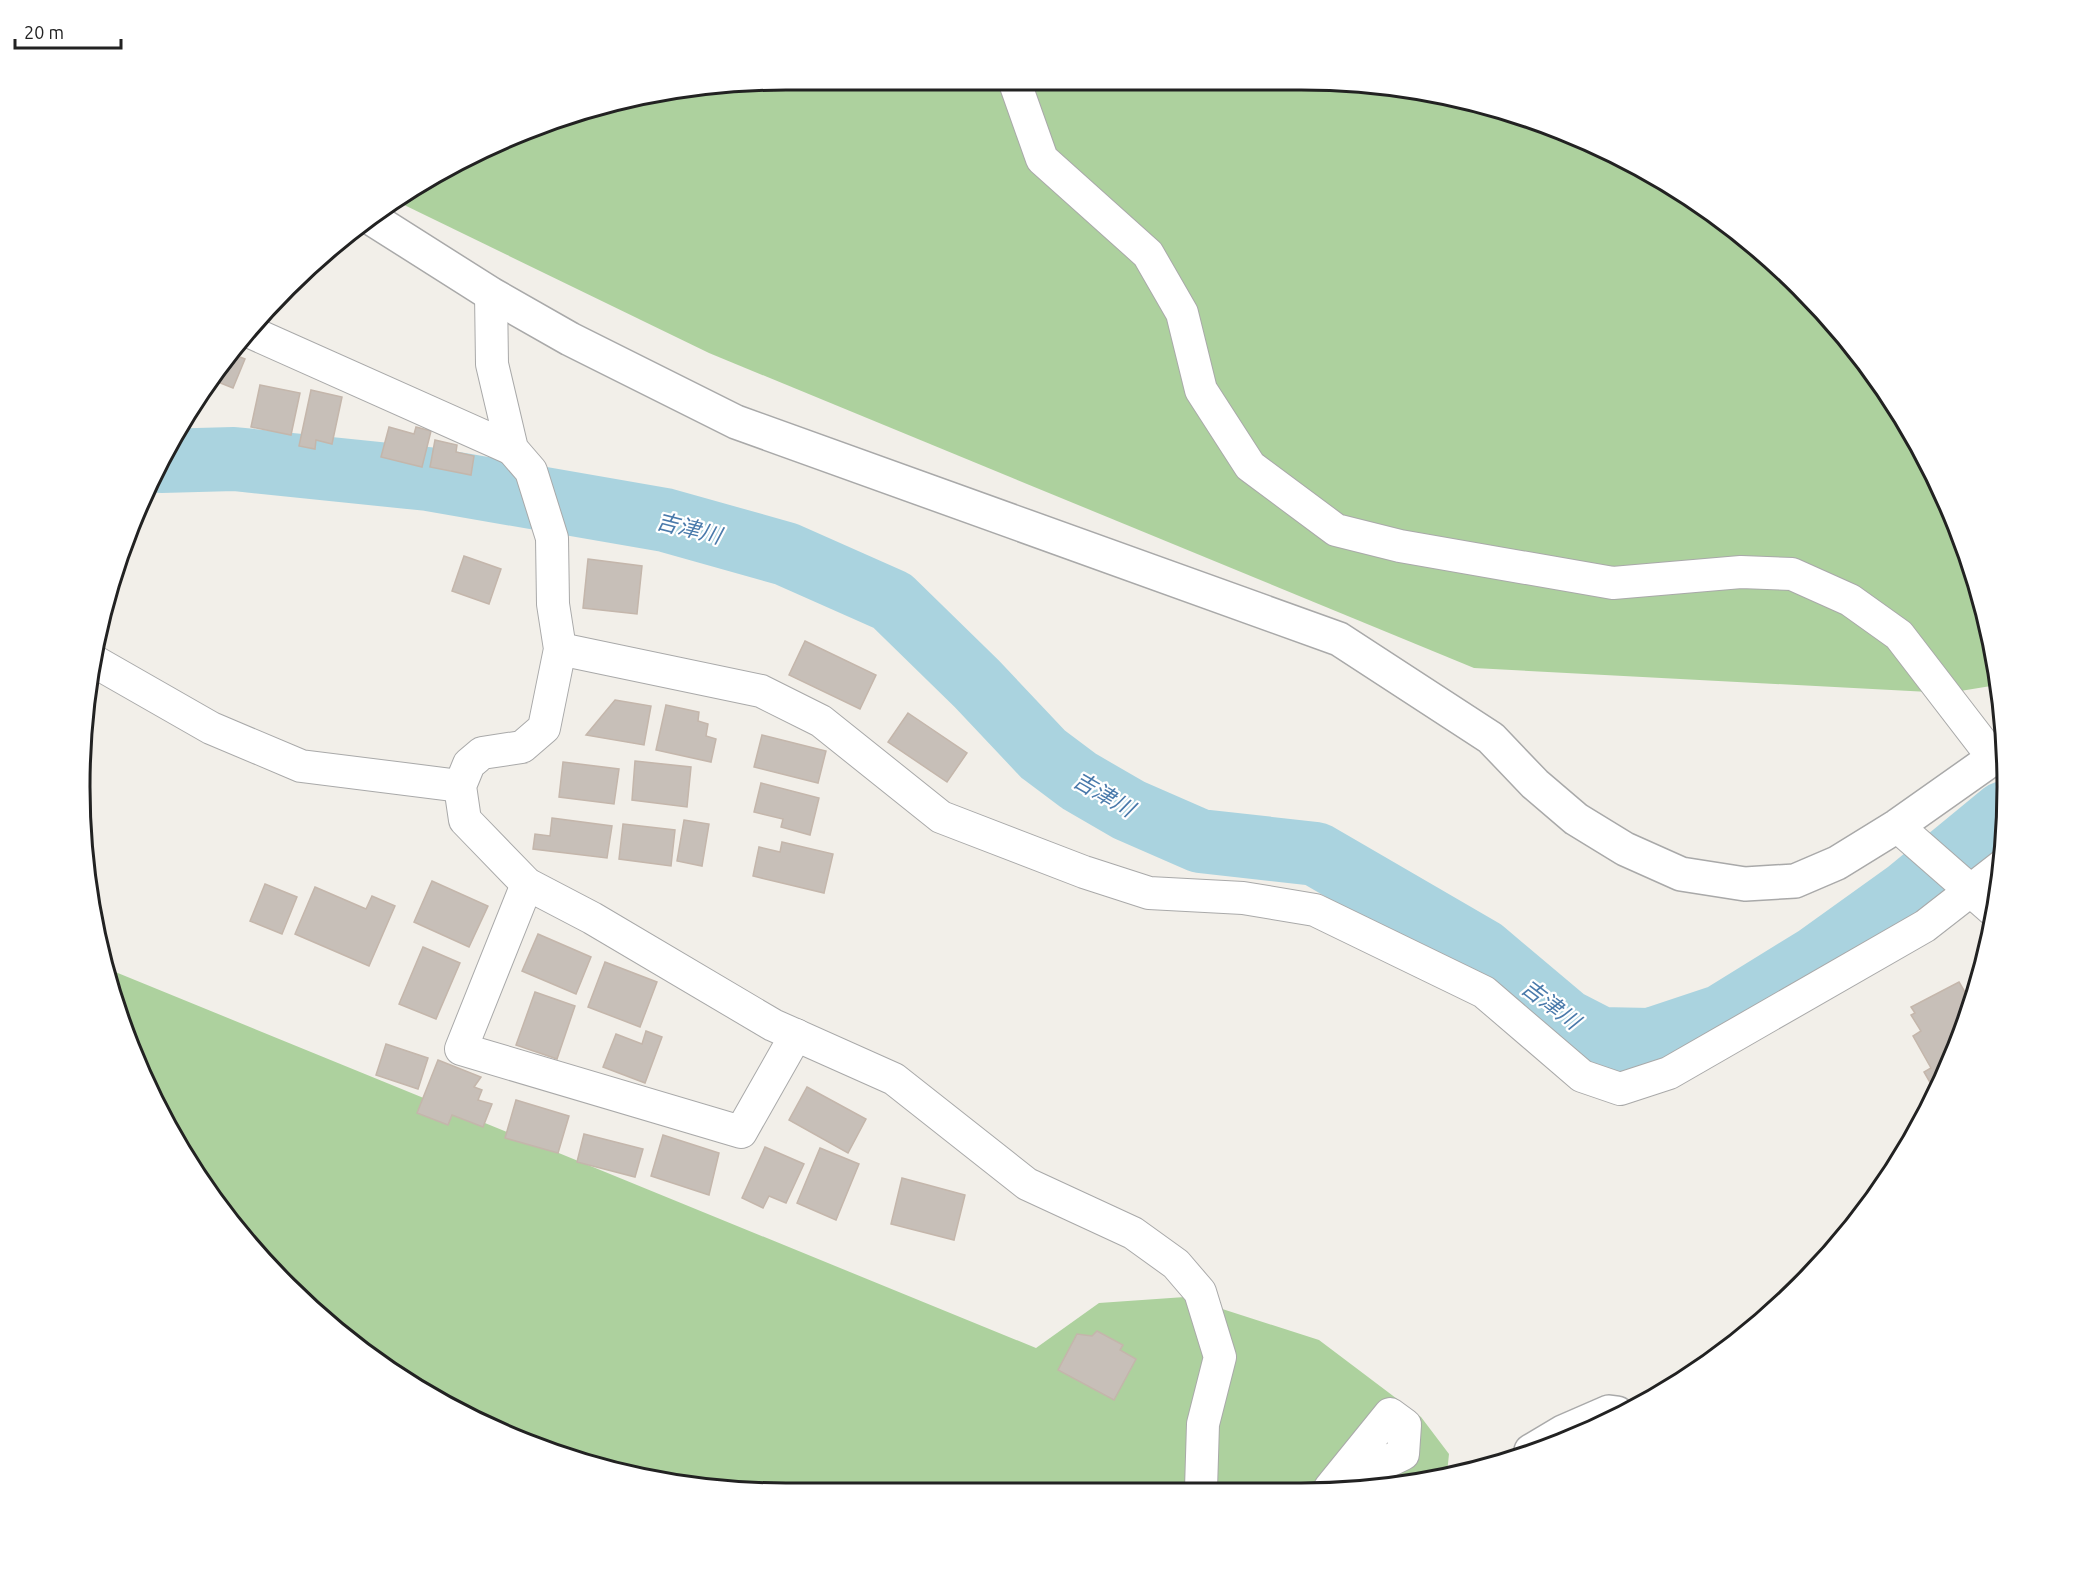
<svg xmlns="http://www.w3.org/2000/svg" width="2087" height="1573" font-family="Ubuntu,'Noto Sans JP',sans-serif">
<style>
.forest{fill:#add19e}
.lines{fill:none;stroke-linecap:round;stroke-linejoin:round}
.river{stroke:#aad3df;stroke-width:64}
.building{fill:#c7bfb8;stroke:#c4b6ab;stroke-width:1.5}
.minor-casing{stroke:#a9a9a9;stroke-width:34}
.tertiary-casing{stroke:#a9a9a9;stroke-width:36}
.minor{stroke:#fff;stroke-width:32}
.tertiary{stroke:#fff;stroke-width:33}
.labels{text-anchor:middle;stroke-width:4.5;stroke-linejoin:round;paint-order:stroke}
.water-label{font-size:22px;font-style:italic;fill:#4a7aab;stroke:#fff}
.rim{fill:none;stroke:#222;stroke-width:3}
</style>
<rect width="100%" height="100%" fill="#f2efe9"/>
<g class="forest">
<path d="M786,80l560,1 137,23 88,29 122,65 107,88 62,70 73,118 48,130 14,81 -49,8 -474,-25 -765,-315 -313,-152 37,-27 170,-70z"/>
<path d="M108,969l928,379 63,-45 86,-6 134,43 102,77 28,37 -2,19 -54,14 -653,5 -137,-23 -170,-70 -112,-81 -96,-101 -72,-117 -36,-86z"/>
</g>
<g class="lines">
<path class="river" d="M161,461l73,-2 194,20 237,41 121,34 106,47 85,83 66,70 36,27 50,29 71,31 116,13 167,97 83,70 35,18 49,1 72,-24 94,-58 92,-66 96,-79"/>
</g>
<g class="building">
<path d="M232,354l13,5 -12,29 -18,-7z"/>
<path d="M260,385l40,8 -9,42 -40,-8z"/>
<path d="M311,390l31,7 -10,47 -16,-4 -1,9 -16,-3z"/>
<path d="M389,427l25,7 2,-7 15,4 -9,36 -41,-10z"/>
<path d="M435,440l22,5 -1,7 18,4 -3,19 -41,-8z"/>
<path d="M464,556l37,13 -12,35 -37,-13z"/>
<path d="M588,559l54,7 -5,48 -54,-6z"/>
<path d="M805,641l71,34 -16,34 -71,-34z"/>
<path d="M615,700l36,6 -7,39 -58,-10z"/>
<path d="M666,705l33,7 -1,9 10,3 -2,12 10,3 -5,23 -55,-12z"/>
<path d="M908,713l59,40 -20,29 -59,-40z"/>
<path d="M762,735l64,16 -8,32 -64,-16z"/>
<path d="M635,761l56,6 -4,40 -55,-7z"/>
<path d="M563,762l56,7 -5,35 -55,-7z"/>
<path d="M761,783l58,15 -9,37 -29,-8 2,-8 -29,-7z"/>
<path d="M552,818l60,8 -5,32 -74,-9 2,-15 15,2z"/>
<path d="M684,820l25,4 -7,42 -25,-5z"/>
<path d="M623,824l52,6 -4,36 -52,-7z"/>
<path d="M782,842l51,12 -9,39 -71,-17 6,-29 21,5z"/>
<path d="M432,881l56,25 -19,41 -55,-25z"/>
<path d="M265,884l32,13 -15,37 -32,-13z"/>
<path d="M315,887l51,22 6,-13 23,10 -26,60 -74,-32z"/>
<path d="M538,934l53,23 -15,37 -54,-23z"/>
<path d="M423,947l37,16 -24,56 -37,-15z"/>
<path d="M605,962l52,20 -17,45 -52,-20z"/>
<path d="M1959,982l13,22 -2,8 -10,6 5,8 -9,7 3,5 -24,53 -11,-19 7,-4 -18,-32 8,-5 -10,-16 4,-2 -4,-6z"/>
<path d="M535,992l40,14 -18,53 -41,-14z"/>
<path d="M646,1031l16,6 -17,46 -42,-16 13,-33 26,10z"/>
<path d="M386,1044l42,14 -10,31 -42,-14z"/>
<path d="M438,1060l43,17 -7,10 8,3 -4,10 14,4 -9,23 -31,-12 -4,10 -31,-12z"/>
<path d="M807,1087l59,32 -18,34 -59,-33z"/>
<path d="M516,1100l53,16 -11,37 -53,-15z"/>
<path d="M584,1134l59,15 -8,28 -58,-15z"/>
<path d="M663,1135l56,18 -10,42 -58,-19z"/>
<path d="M765,1147l39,17 -18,39 -17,-7 -6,12 -21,-10z"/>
<path d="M820,1148l39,16 -23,56 -39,-17z"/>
<path d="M902,1178l63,17 -11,45 -63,-16z"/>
<path d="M1097,1331l26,14 -3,5 16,9 -22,41 -56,-30 19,-36 15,2z"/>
</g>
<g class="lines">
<g class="minor-casing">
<g id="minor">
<path d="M1014,80l28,79 106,95 34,59 19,77 49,76 86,64 64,16 213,37 128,-11 51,2 58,26 49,35 93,121"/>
<path d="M491,294l1,70 20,85 19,22 21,67 1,66 7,45 -16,79 -22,19 -40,6 -13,11 -9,22 5,34 62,64 65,34 181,107 121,54 133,105 106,49 43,31 24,28 20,65 -17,67 -2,65"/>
<path d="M248,331l264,118"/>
<path d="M560,649l201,42 60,30 120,96 143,55 65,21 94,5 72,12 169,82 98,84 38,13 49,-16 256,-147 77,-60"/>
<path d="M92,660l119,68 90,38 159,20"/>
<path d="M1897,826l97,85"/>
<path d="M527,884l-66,165 280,83 55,-97"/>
<path d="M1330,1488l60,-74 15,11 -2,29 -29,14 -9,20"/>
</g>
</g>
<g class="tertiary-casing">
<g id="tertiary">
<path d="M371,218l120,76 79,45 166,83 603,217 152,99 44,46 41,35 49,30 56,25 64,10 50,-3 42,-18 60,-37 109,-77"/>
<path d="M1531,1451l32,-19 46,-20 8,1"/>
</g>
</g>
<use href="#minor" class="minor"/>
<use href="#tertiary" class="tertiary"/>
</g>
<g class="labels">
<g class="water-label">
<text transform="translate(689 528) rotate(14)" y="8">吉津川</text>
<text transform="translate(1104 794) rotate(30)" y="8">吉津川</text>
<text transform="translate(1551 1004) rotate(37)" y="8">吉津川</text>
</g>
</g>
<path d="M0 0H2087V1573H0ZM786 90H1301A696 696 0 0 1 1997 786V787A696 696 0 0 1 1301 1483H786A696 696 0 0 1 90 787V786A696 696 0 0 1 786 90Z" fill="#fff" fill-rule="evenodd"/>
<path class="rim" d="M786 90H1301A696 696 0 0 1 1997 786V787A696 696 0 0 1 1301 1483H786A696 696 0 0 1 90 787V786A696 696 0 0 1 786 90Z"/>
<path d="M15 39v9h106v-9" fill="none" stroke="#222222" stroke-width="3"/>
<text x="24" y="39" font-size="18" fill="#222222" stroke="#ffffff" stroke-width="4.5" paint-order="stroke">20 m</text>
</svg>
